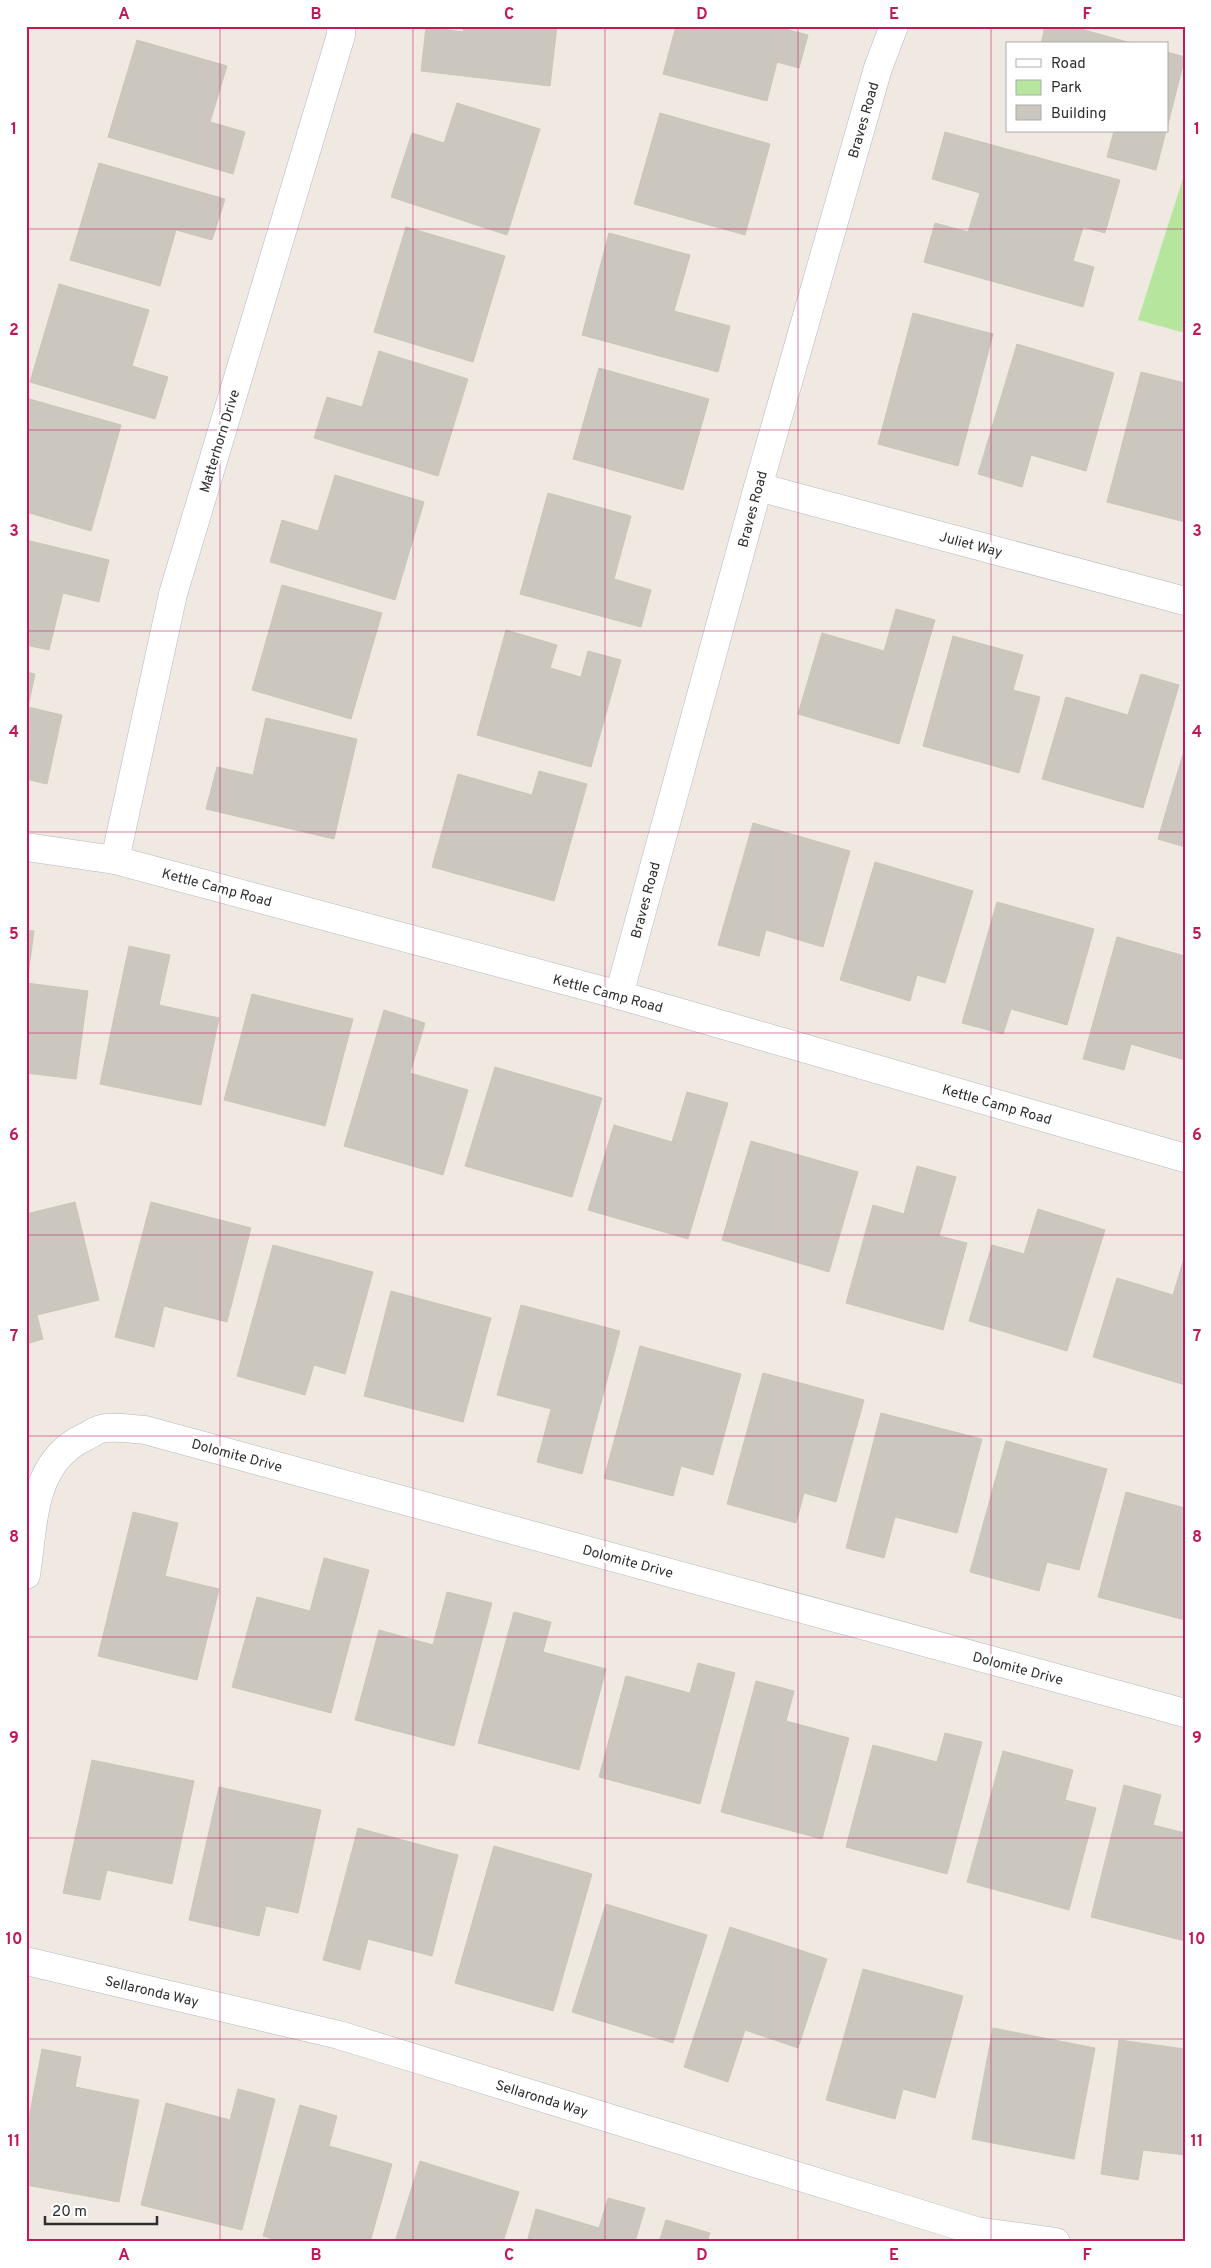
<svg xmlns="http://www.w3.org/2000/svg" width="1211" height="2268" font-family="Overpass,sans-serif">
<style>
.green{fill:#b6e59e}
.building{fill:#cbc7bf;stroke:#cbc5ba}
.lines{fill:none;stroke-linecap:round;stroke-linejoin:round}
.minor-casing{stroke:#b4b7c1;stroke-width:29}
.minor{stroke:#fff;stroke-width:28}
.grid{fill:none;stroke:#c2185b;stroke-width:1;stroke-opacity:0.55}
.labels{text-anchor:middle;stroke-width:5;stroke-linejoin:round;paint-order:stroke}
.street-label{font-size:14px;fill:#2e2e2e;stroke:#fff}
.neatline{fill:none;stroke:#c2185b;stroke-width:2}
.grid-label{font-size:16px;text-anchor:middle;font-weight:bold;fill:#c2185b}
</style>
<rect width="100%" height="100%" fill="#efe9e1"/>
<path class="green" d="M1185,172v161l-47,-13z"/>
<g class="building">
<path d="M464,26h93l-7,60 -129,-15 5,-44 37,5z"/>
<path d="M676,26h98l34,9 -9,33 -22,-6 -10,39 -104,-27z"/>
<path d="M1045,26h25l65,18h-94z"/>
<path d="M137,40l90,26 -17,56 35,10 -12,42 -125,-37z"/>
<path d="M1167,52l18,5 -18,71z"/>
<path d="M457,103l83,26 -33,106 -116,-38 21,-64 32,10z"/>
<path d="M660,113l110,31 -25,91 -111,-31z"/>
<path d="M1114,131h52l-10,39 -49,-13z"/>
<path d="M945,132l175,48 -15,53 -22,-6 -10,34 21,6 -11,40 -159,-45 11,-39 33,9 12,-39 -48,-14z"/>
<path d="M99,163l126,36 -13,41 -36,-10 -16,56 -90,-26z"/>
<path d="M406,227l99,29 -32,106 -99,-30z"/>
<path d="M609,233l81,22 -16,56 56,15 -12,46 -136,-37z"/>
<path d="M59,284l90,26 -17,56 36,11 -13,42 -125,-37z"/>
<path d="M913,313l80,21 -35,132 -80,-22z"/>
<path d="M1017,344l97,29 -28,98 -55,-16 -9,32 -44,-13z"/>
<path d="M379,351l89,28 -30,97 -124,-38 13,-41 35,10z"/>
<path d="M599,368l110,31 -26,91 -110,-31z"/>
<path d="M1141,372l44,11v139l-78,-20z"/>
<path d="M26,398l95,27 -30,106 -65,-19z"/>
<path d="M335,475l89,27 -29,98 -125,-38 12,-42 36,11z"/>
<path d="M548,493l83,23 -17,63 37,11 -10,37 -121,-33z"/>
<path d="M26,540l83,20 -10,42 -36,-9 -14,57 -23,-5z"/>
<path d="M282,585l100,28 -31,106 -99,-29z"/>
<path d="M896,609l39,11 -36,124 -101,-30 24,-81 62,18z"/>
<path d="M506,630l51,15 -7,23 31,9 7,-26 33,9 -30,107 -114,-32z"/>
<path d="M953,636l70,19 -10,35 27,7 -21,76 -96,-27z"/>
<path d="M26,672l9,2 -7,33 34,8 -15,69 -21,-5z"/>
<path d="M1141,674l38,11 -36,123 -101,-29 24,-82 62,18z"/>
<path d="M266,718l91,21 -23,100 -128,-30 11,-42 36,8z"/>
<path d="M1185,747v100l-27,-8z"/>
<path d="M539,771l48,13 -33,117 -122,-34 26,-93 74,21z"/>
<path d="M753,823l97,28 -27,96 -57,-17 -7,26 -41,-11z"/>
<path d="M875,862l98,29 -28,92 -28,-8 -7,26 -70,-21z"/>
<path d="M997,902l97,27 -27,96 -56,-16 -8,25 -41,-11z"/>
<path d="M26,930l8,1 -7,52 61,8 -12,88 -50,-6z"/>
<path d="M1117,937l68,19v104l-54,-16 -7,26 -41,-11z"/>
<path d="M129,946l41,9 -11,50 60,13 -18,87 -101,-21z"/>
<path d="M252,994l101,25 -28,107 -101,-26z"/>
<path d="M384,1010l41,13 -15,50 58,17 -25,85 -99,-29z"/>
<path d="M495,1067l107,31 -30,99 -107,-31z"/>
<path d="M687,1092l41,11 -40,136 -100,-29 26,-85 58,17z"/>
<path d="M751,1141l107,31 -29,100 -107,-32z"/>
<path d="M917,1166l39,11 -17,59 28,7 -24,87 -97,-27 27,-98 31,9z"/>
<path d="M75,1202l24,98 -62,15 6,24 -17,5v-130z"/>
<path d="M151,1202l100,26 -24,94 -63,-16 -10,41 -39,-10z"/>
<path d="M1038,1209l67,21 -38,121 -98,-30 23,-76 32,9z"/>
<path d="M273,1245l100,27 -28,102 -31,-9 -9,30 -68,-19z"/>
<path d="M1185,1255v130l-92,-28 24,-79 56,17z"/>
<path d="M391,1291l100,27 -28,104 -99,-26z"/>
<path d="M521,1305l99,26 -38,143 -45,-12 14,-53 -54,-14z"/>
<path d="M640,1346l101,28 -28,101 -32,-9 -8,30 -69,-18z"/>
<path d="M763,1373l101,27 -28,102 -32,-9 -8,30 -69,-19z"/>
<path d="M881,1413l101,26 -25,94 -62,-16 -11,41 -38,-10z"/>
<path d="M1006,1441l101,28 -28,101 -32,-8 -8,29 -69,-19z"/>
<path d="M1126,1492l59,16v112l-87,-23z"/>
<path d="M133,1512l45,11 -13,53 54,13 -22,91 -99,-24z"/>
<path d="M324,1558l45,12 -38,143 -99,-26 25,-90 53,14z"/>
<path d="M447,1592l45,11 -38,143 -99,-26 24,-90 54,15z"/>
<path d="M514,1612l37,10 -8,30 63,17 -27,101 -101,-27z"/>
<path d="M698,1663l37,10 -35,131 -101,-27 27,-101 64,17z"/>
<path d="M756,1681l38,10 -8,30 63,17 -27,101 -101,-27z"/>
<path d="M945,1733l37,9 -35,132 -101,-27 27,-102 64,17z"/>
<path d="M1003,1751l70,19 -8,30 31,8 -27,102 -102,-28z"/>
<path d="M92,1760l102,21 -22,103 -65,-14 -7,30 -37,-7z"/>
<path d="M1124,1785l37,10 -8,30 32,8v108l-94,-24z"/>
<path d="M219,1787l102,23 -23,103 -32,-7 -7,30 -70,-16z"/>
<path d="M358,1828l100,27 -26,101 -64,-17 -8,31 -37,-10z"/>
<path d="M494,1846l98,28 -39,137 -98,-28z"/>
<path d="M606,1904l101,31 -34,108 -101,-31z"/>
<path d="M730,1927l97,32 -29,89 -53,-18 -17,52 -44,-15z"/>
<path d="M863,1969l100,27 -28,102 -32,-9 -8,30 -69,-19z"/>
<path d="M993,2028l102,20 -21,111 -102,-20z"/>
<path d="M1119,2040l66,9v106l-42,-5 -5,30 -37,-6z"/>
<path d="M42,2049l39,8 -6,30 64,13 -20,102 -93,-17v-51z"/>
<path d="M238,2089l37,10 -33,131 -101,-25 25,-102 64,17z"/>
<path d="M300,2105l37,11 -8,30 63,18 -22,78h-88l-19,-6z"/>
<path d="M420,2161l99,31 -16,50h-108z"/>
<path d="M608,2198l37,10 -10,34h-108l9,-33 63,19z"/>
<path d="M666,2220l44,13 -3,9h-48z"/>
</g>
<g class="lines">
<g class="minor-casing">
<g id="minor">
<path d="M758,487l427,114"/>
<path d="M26,847l89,13 504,135 566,163"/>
<path d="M115,860l58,-266 168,-559v-9"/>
<path d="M619,995l139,-508 120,-419 16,-42"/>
<path d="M26,1575c8,-51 5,-113 59,-138 6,-3 14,-9 21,-9 13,-1 26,1 39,2l1040,283"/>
<path d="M26,1961l313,74 637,196 80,11"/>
</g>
</g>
<use href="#minor" class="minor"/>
</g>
<path class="grid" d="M220,26v2216M413,26v2216M605,26v2216M798,26v2216M991,26v2216M26,229h1159M26,430h1159M26,631h1159M26,832h1159M26,1033h1159M26,1235h1159M26,1436h1159M26,1637h1159M26,1838h1159M26,2039h1159"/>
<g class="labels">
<g class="street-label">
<text transform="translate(863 120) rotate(-74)" y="5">Braves Road</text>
<text transform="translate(219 441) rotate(-73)" y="5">Matterhorn Drive</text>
<text transform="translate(752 509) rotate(-75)" y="5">Braves Road</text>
<text transform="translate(971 544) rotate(15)" y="5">Juliet Way</text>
<text transform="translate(217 887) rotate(15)" y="5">Kettle Camp Road</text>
<text transform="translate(645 900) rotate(-75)" y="5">Braves Road</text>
<text transform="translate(608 993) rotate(15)" y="5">Kettle Camp Road</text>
<text transform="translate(997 1104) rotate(16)" y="5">Kettle Camp Road</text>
<text transform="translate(237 1455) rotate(15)" y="5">Dolomite Drive</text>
<text transform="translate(628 1561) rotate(15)" y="5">Dolomite Drive</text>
<text transform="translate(1018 1668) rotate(15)" y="5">Dolomite Drive</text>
<text transform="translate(152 1991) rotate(13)" y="5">Sellaronda Way</text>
<text transform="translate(542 2098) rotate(17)" y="5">Sellaronda Way</text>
</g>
</g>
<rect width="1211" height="2268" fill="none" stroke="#ffffff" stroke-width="55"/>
<rect x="1006" y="42" width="162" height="90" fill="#ffffff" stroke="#ababab"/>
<rect x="1016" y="59" width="25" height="8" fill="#ffffff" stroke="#ababab"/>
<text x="1051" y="68" font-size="15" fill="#2e2e2e">Road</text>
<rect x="1016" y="80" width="25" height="15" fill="#b6e59e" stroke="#ababab"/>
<text x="1051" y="92" font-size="15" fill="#2e2e2e">Park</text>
<rect x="1016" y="105" width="25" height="15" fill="#cbc7bf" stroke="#ababab"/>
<text x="1051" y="118" font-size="15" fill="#2e2e2e">Building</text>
<path d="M45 2216v8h112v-8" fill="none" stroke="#2e2e2e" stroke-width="2.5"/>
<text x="52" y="2216" font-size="15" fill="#2e2e2e" stroke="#ffffff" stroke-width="4" paint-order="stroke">20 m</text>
<rect x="28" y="28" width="1156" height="2212" class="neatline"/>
<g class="grid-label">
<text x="124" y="19">A</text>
<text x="316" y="19">B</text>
<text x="509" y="19">C</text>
<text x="702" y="19">D</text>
<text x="894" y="19">E</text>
<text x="1087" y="19">F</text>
<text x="14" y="134">1</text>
<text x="1197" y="134">1</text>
<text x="14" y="335">2</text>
<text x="1197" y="335">2</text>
<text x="14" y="536">3</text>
<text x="1197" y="536">3</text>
<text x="14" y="737">4</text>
<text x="1197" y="737">4</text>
<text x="14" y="939">5</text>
<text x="1197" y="939">5</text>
<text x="14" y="1140">6</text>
<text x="1197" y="1140">6</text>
<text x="14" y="1341">7</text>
<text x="1197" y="1341">7</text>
<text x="14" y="1542">8</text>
<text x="1197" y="1542">8</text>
<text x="14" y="1743">9</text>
<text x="1197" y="1743">9</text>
<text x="14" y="1944">10</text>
<text x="1197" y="1944">10</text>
<text x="14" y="2146">11</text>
<text x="1197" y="2146">11</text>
<text x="124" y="2260">A</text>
<text x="316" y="2260">B</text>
<text x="509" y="2260">C</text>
<text x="702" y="2260">D</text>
<text x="894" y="2260">E</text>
<text x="1087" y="2260">F</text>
</g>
</svg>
